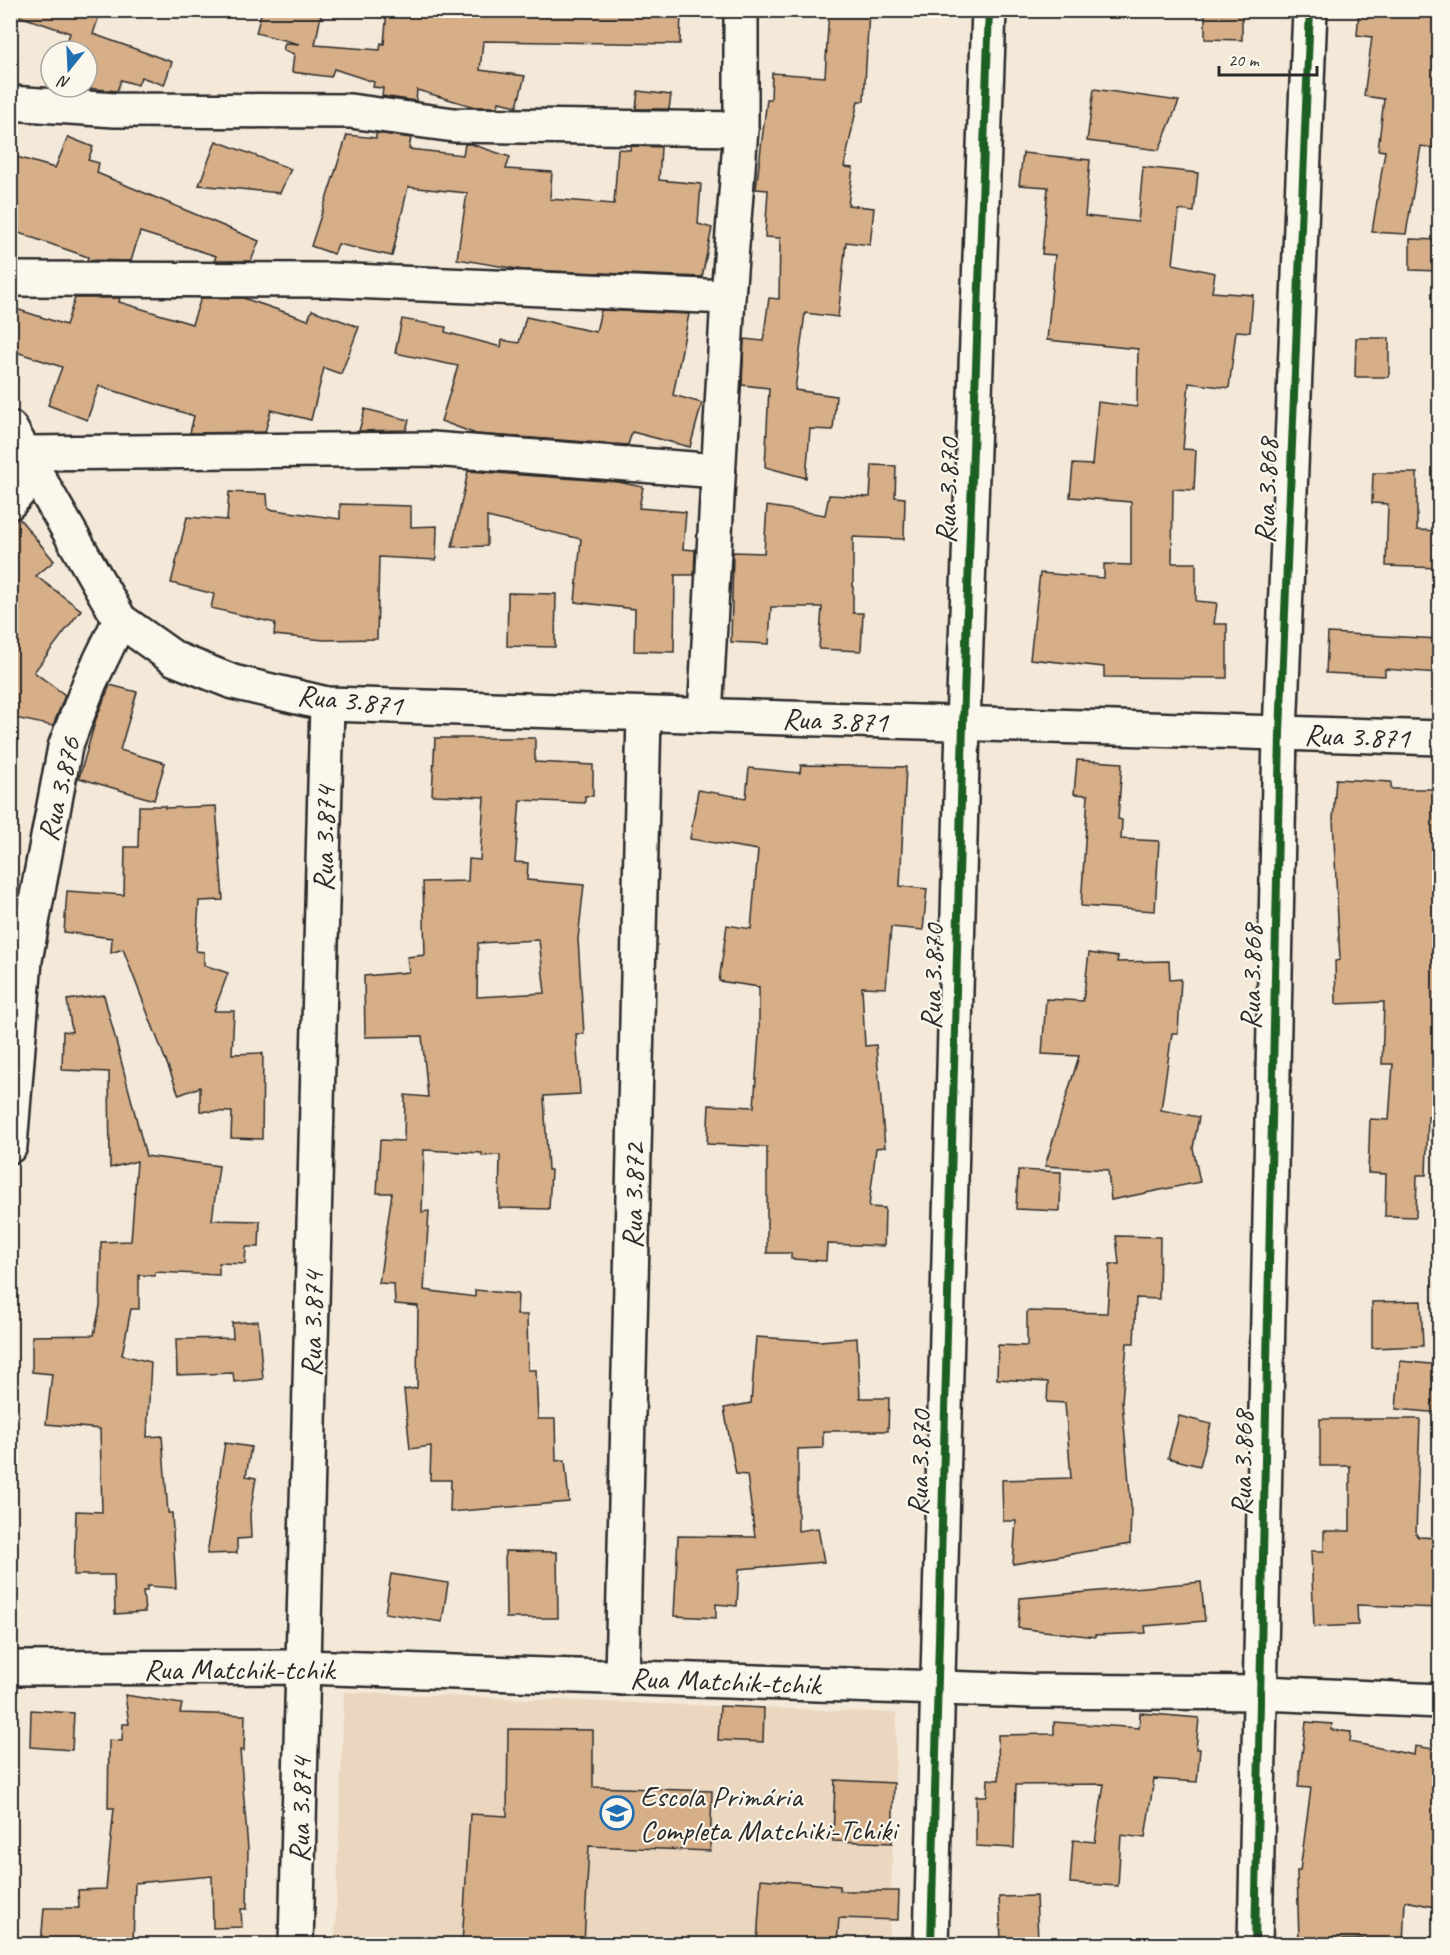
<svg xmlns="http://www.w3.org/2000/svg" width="1450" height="1955" font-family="Caveat,sans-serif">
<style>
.built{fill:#ebd7c0}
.building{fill:#d6ae87;stroke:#2b2b2b;stroke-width:1.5;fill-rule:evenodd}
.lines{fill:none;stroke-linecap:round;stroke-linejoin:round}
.minor-casing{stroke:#2b2b2b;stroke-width:38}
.minor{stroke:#fbf7ec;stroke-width:33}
.cycleway-casing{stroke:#fbf7ec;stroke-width:11}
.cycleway{stroke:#1b5e20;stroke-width:8}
.labels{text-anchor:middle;stroke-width:4.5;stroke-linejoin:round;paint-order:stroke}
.street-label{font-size:30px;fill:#2b2b2b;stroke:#fbf7ec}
.poi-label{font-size:30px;fill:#2b2b2b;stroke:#fbf7ec;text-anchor:start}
</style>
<rect width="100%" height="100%" fill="#f4e8d8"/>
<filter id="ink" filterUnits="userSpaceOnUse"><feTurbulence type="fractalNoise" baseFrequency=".0167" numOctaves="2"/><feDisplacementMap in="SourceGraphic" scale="12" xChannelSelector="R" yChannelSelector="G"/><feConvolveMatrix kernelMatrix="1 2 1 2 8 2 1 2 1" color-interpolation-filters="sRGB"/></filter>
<g filter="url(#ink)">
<path class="built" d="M344,1692l553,21 -6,178 8,1 -1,28h-8l-1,24h-554z"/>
<g class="building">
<path d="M17,10h84l-8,24 79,28 -8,23 -23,-8 -3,8 -17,-5 -4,11 -42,-4h12v-36h-23l6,-18 -54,-18z"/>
<path d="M262,10h60l-7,35 65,5 1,-7 3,1 3,-34h294l-1,34 -197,-3 -3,29 45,6 -8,30 -18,-4 -1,5h-23l-58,-17 -1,11 -34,-5 1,-8 -10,-1 1,-5 -40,-13 -3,8 -39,-5 2,-18 -11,-4 2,-7 14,1 -43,-11z"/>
<path d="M829,10h40l-5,91h-6l-14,66 9,1 -5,37 26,3 -4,37 -24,-3 -8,75 -33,-4 -10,77 41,6 -3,34 -23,-1 -4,49 -41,-11 4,-79 -27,-3 2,-46 19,2 6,-43 10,1 1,-61 -15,-1 3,-47 -12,-1 11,-90h4l1,-26 53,4z"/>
<path d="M1205,10h37v30l-37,-1z"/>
<path d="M1359,10h81v89l-6,49 -13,-2 -15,88 -34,-2 13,-81 -7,-1 6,-51 -20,-3 8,-59 -15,-2z"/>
<path d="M1094,89l85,12 -20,49 -72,-9z"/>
<path d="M638,91l33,4 -2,14h-33z"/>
<path d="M376,133l35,5 -2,11 54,6 2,-11h6l39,13 -4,12 46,3 -2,27 64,5 4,-55 12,1 1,-4 30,1 -2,33 42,4 -3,40 14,4 -10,49 -179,-7 -66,-11 10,-66 -59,-6 -16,69 -54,-12 -4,10 -23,-8 36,-111 29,3z"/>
<path d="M68,137l25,10 -5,13 11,3 -2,10 162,68 -8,20h-37l2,-5 -76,-24 -9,29 -44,-1 1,-3 -78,-27v-75l45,13z"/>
<path d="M216,141l75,28 -11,24 -81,-8z"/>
<path d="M1023,153l67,7 -5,56 53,6 5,-55 55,6 -4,39 -15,-2 -6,54 42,9 -3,19 41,3 -3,37 -14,-1 -7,57 -40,-5 -6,66 13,1 -2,40 -21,-1 -1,74h24v38l21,2 -3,21h13v54l-123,-1v-10l-74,-8 10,-86 64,5v-14l27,1v-63l-61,-5 3,-33 19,1 6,-63 39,5 1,-58 -91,-9 8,-85 -13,-1 6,-67 -29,-2z"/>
<path d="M1410,239l30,1v31l-30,-1z"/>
<path d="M75,298h45l-1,4 73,22 9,-26h42l65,22 4,-10 47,17 -18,47 -17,-6 -13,52 -40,-10 -6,22 -75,1 4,-17 -95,-30 -12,34 -39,-15 14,-38 -52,-17v-43l56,18z"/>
<path d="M601,310l88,4 -16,81 29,8 -12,44 -58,-15 -4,13 -152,-11 -35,-13 17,-55 -63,-13 7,-34 44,8 -1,5 56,15 1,-7 17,3 7,-26 70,15z"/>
<path d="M1356,338h33v39h-34z"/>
<path d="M365,409l44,11 -3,10 -47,1z"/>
<path d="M872,465l24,1 -1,31 10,1 -1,41 -51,-2v76h10l-2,38 -42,-2 3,-42h-51l-2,37 -38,-2 2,-90 31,1 3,-47 58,9 4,-20 41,2z"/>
<path d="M468,471l150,11 25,5 -4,21 47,4 -3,37 12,1 -1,25h-19l-1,77 -40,-1 1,-42 -60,-7 6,-63 -94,-22v29l-35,1z"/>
<path d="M1373,473h44v57l23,1v37l-54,-2 2,-62 -16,-1z"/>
<path d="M229,492l38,2 1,15 72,10v-15l71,2v21l26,-1 -1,34 -57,-3 -2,82 -53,1 -50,-5 1,-12 -64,-15 3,-14 -43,-11 16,-66 40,3z"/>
<path d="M19,518l35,43 -18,15 45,34 -47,62 31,23 -12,31 -43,-9v-197z"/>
<path d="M508,593l48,1 -1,53 -48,-1z"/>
<path d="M1328,633l112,6 -2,34 -53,-4v7l-59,-3z"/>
<path d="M110,685l27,7 -17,58 45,13 -11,37 -75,-22 17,-59z"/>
<path d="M435,738h100v24l58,3v31h-8v7l-65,-3 -5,62 13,1 -1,17 57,5 -6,54 6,95h-8l4,60 -36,2 4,74h3l-2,39 -50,-1 1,-53 -18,1v-3l-58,-3 -2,62 7,-1 -5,79 51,7v-7l43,4 -1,21h10l1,55h8l2,49h17l1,42 9,-1 4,42 -119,10 1,-32h-21l1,-34 -21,3 -6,-59 13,-2 1,-82 -23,-2 -1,-20 -15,-1 13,-90h-15l3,-53 24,1 1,-46 23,2 -6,-61 -57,1 -1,-61 45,-4 -2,-15 18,-2 -2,-73 45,-1 1,-22 11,1 4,-63 -52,-2zM539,940l6,53 -68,4 1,-54z"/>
<path d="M1077,760l45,3 -4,56 4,1 -1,19 38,2 -4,70 -74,-5 7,-111 -14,-1z"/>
<path d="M801,765l105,2 -6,119 27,3 -4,41 -32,-3 -5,61 -24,-1 3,59 11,-1 9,102 -9,1 -7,59 16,1 -1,38 -57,-2 -1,17 -35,-2v-6h-24v-106l-60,-3 2,-39 45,2 5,-73v-47l-40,-6 8,-56 24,4 7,-79 -68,-11 8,-49 48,8 3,-30 51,5z"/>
<path d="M1336,779l55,3v7h49v328h-12l-2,58h-9l-1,42 -31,-1 1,-42 -18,-1 2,-54 19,1 4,-56h-11l2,-62 -48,2 -1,-43 5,-1 -7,-141z"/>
<path d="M139,806h26v2l51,-2 7,94 -24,1 -3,50 8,1v13l24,8 -14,38h20l-2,43 31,-1 -1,86 -31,-1 1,-26 -32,-1v-24l-21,8 -56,-146 -12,4 1,-15 -48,-6 3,-41 57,4 1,-48h13z"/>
<path d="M1089,953l29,4 -1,5 52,-1 1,19 11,-1 -3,54h-6l-11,77 38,7 -6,31 7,34 -89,18 -3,-30 -63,-4 34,-110 -37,-2 4,-55 37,2z"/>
<path d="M104,995l42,161 73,10 -7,54 48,1 -1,26h-13l-1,17 -26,-1v12l-64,-3v4l-16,-1v34h-8l-9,46 29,7 -4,75 15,-1 6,77h4l4,75 -29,-2v5h-4l2,21 -30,2 -1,-39h-40l2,-64 26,1 -2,-83 -54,-5 6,-50 -20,-2v-36l62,-1 6,-29 1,-64 30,-1 6,-80 -27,7 -1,-96 -47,-2 1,-39 9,1 -5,-32z"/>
<path d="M1018,1170l43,2 -1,39 -44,-2z"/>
<path d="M1116,1236l44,1 -1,62 -23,-1 -2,45h-7l-5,58 9,105 -1,38 -117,20 3,-43h-13l-1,-41 69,-2 -6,-75 -18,-1 1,-20 -51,-3 1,-34 29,1v-35l80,2 3,-49h9z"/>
<path d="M1421,1301l2,45 -51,2v-46z"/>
<path d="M258,1321l5,58 -29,3 -1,-9 -56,2 -1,-36 57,-1 -1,-15z"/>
<path d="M756,1337l64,4 37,-3 3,60h29l-1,33h-65v17l-25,1v82l20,-3 6,34 -85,7 -2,37 -21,-2v14l-42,-2 4,-80 77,1 -8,-62 -11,-1 -12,-66 27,-5z"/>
<path d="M1400,1361l40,4v48l-44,-4z"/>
<path d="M1179,1416l32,8 -11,42 -32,-8z"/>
<path d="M1320,1419h100l-4,115 2,3 22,1v70l-83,-3 1,20 -44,2 -3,-76h13v-20h26v-65h-30z"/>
<path d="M225,1443l26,4 -5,29 10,2 -6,36 1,24 -14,1v14l-30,1z"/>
<path d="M505,1551l52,1 1,66h-52z"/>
<path d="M391,1574l57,9 -6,39 -57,-9z"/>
<path d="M1201,1582l4,39 -60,5 1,7 -51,2v2l-77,-9 2,-30z"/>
<path d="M125,1695l57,9 -2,9 65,2 -1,36 -4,-1 8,99 -1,60h-6l1,18 -29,1 -1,-52 -77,7 -2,61h-92l3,-36h35l-1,-18 28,-1 8,-81h-6l1,-68 13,1 1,-17h6z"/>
<path d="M720,1706l44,2 -1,34 -45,-2z"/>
<path d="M31,1710l43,3 -2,37 -42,-3z"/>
<path d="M1140,1713l59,5 -3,31h4l-3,33 -43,-3 -9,59 -24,-3 -3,51 -48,-3 3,-43 22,2 9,-58 -88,1 -2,63 -38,-2v-50h11l1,-17 11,1 -1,-45 56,-1v-12l85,6z"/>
<path d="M1306,1722l26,2 -1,6 20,2 -1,10 64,13 1,-9 25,4v38h-3l-5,74 8,1v45l-35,-7 -2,43h-40v-5l-64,2 -2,-70h3l11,-83 -13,-1z"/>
<path d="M508,1729l85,1v57l119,4 -2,60 -121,-5 -5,98h-122l8,-130 37,2z"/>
<path d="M835,1780l59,3 -2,60 -59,-2z"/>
<path d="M761,1879l79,7v5h59l-1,29 -59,-2 -2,26h-80z"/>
<path d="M1036,1896l2,44 -37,1 -2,-44z"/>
</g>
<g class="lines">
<g class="minor-casing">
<g id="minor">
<path d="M10,103l105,7 235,1 104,14 287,4"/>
<path d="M10,279l318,1 400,17"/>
<path d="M10,428l110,192 55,39 58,23 94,22 1113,34"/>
<path d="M25,453l407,-4 286,22"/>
<path d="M10,502l25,-29"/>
<path d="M705,716l23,-419 13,-168v-119"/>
<path d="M10,1146l15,-186 40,-213 25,-65 30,-62"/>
<path d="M10,1668l293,-1 727,24 232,2 178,8"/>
<path d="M622,1678l22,-964"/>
<path d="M296,1944l31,-1240"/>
<path d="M931,1944l32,-1220 26,-714"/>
<path d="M1255,1944l25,-1211 30,-723"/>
</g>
</g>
<use href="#minor" class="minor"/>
<g class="cycleway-casing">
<g id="cycleway">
<path d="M931,1944l32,-1220 26,-714"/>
<path d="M1255,1944l25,-1211 30,-723"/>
</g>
</g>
<use href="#cycleway" class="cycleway"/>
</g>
</g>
<defs>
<g id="school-ring" transform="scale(1.725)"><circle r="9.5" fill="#fbf7ec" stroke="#1f6fb2" stroke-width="1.5"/><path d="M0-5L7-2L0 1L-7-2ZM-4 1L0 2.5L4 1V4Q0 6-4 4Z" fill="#1f6fb2"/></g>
</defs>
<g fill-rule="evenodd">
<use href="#school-ring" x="617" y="1813"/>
</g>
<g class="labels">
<g class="street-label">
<text transform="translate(947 491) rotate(-88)" y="10">Rua 3.870</text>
<text transform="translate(1266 491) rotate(-88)" y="10">Rua 3.868</text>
<text transform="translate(350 700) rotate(6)" y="10">Rua 3.871</text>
<text transform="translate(835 720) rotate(2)" y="10">Rua 3.871</text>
<text transform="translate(1357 736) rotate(2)" y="10">Rua 3.871</text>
<text transform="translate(59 789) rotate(-77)" y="10">Rua 3.876</text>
<text transform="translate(324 839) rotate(-89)" y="10">Rua 3.874</text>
<text transform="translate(932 977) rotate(-88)" y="10">Rua 3.870</text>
<text transform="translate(1251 977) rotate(-89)" y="10">Rua 3.868</text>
<text transform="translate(633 1196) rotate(-89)" y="10">Rua 3.872</text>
<text transform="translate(312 1324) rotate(-89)" y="10">Rua 3.874</text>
<text transform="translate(919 1463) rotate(-88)" y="10">Rua 3.870</text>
<text transform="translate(1242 1463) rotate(-89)" y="10">Rua 3.868</text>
<text x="239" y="1679">Rua Matchik-tchik</text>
<text transform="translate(725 1681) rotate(2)" y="10">Rua Matchik-tchik</text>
<text transform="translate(300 1810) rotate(-89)" y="10">Rua 3.874</text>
</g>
<g class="poi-label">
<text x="640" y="1806">Escola Primária<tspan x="640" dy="34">Completa Matchiki-Tchiki</tspan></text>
</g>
</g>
<rect width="1450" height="1955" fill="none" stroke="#fbf7ec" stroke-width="36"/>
<rect x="18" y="18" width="1414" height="1919" fill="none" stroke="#2b2b2b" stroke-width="2" filter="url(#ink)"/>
<g transform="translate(69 69) rotate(198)"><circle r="28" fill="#fbf7ec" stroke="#a8a59f" stroke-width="1.5"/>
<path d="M0-4.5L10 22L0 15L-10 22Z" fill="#1f6fb2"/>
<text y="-9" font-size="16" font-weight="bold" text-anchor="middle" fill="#2b2b2b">N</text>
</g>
<path d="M1219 66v9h98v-9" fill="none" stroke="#2b2b2b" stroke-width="3"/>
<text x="1228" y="66" font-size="18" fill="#2b2b2b" stroke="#fbf7ec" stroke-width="4.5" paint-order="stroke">20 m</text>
</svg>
